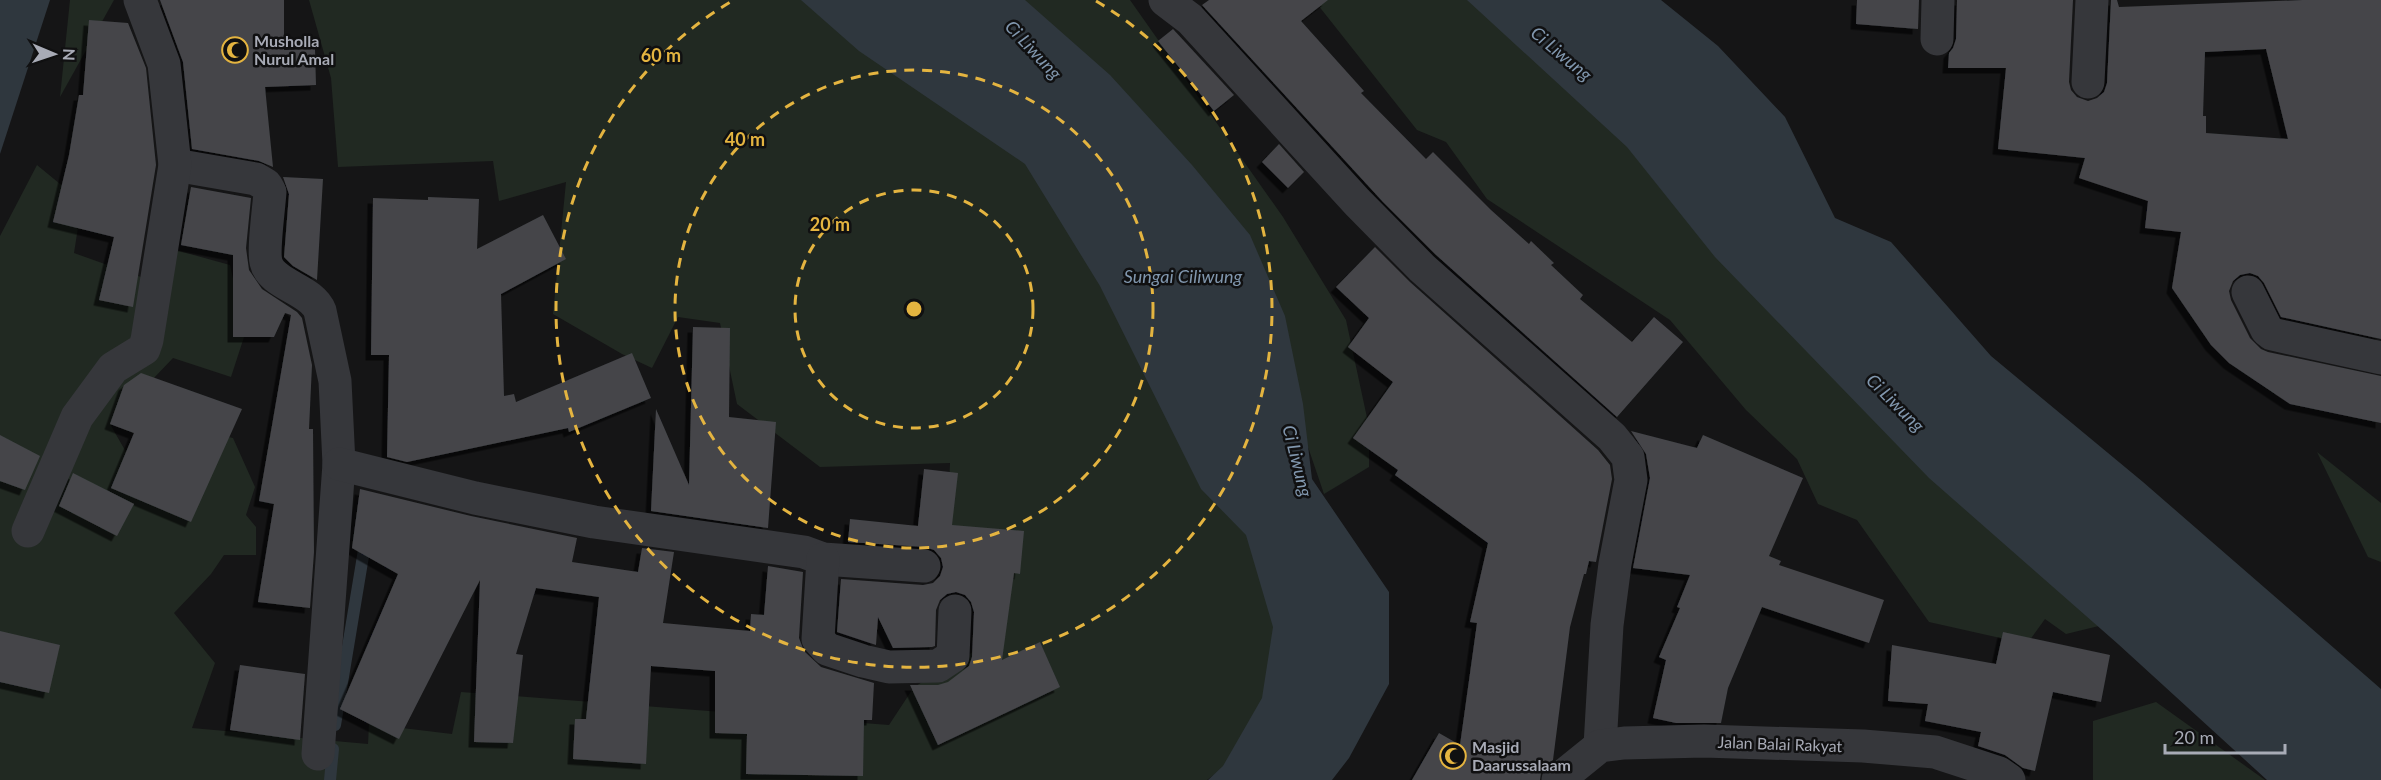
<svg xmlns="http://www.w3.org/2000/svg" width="2381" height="780" font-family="Lato,sans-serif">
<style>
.green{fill:#212922}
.water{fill:#2f373e}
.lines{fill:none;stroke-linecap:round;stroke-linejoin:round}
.stream{stroke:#2f373e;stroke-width:12}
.building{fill:#444549;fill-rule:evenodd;filter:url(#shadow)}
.minor{stroke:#36373b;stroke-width:33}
.ring{fill:none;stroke:#e4b440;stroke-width:3;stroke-dasharray:10 8}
.labels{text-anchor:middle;stroke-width:5;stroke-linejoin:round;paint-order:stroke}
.poi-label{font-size:16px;font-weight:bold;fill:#a8abb6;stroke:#101011;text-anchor:start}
.street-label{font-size:16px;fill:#a8abb6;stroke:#101011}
.water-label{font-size:18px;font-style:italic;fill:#8197ae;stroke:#101011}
.centre{fill:#e4b440;stroke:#101011;stroke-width:3}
.ring-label{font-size:18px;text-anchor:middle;font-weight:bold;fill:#e4b440;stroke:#101011;stroke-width:5;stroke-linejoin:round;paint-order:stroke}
</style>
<defs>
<filter id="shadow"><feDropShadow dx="-5.5" dy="5.5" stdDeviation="0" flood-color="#0009"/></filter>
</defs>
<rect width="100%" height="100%" fill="#151516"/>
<g class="green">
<path d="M70,0h44l-54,97z"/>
<path d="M309,0h596l212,241 160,358 7,123 -77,58h-1207v-544l37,-71 45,37 -8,51 81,29 17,-33 58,16 15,69 -14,43 -58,-19 -63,66 16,28 42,22 30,-44 35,8 22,49 -9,28 10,12v28h-32l-13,19 -37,39 41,50 -23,65 176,16 1,-20 83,10 9,-42 428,33 25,-38 91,-54 -59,-82 4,-88 -130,4 -83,-63 -17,-81 -42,-6 -26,51 -30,-14 -69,-40 13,-132 -67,19 -6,-40 -155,6 -7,-89z"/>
<path d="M1006,0h124l153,217 63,103 23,107v40l-45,27 -94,-276z"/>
<path d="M1314,0h158l153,124 478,501 -37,9 -21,-15 -18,25 -98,-22 -72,-102 -39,-16 -21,-45 -51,-49 -76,-90 -183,-121 -41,-57 -29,-12z"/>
<path d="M2317,452l64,51v59l-13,-5z"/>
<path d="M2156,702l109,78h-172v-59z"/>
</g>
<g class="water">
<path d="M0,0h50l-50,154z"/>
<path d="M801,0h224l85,75 82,90 58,70 35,81 18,88 9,75 77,113v92l-40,74 -17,22h-124l15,-14 39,-68 11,-71 -27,-92 -45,-46 -101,-203 -75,-122 -166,-113z"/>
<path d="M1467,0h194l57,46 67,71 50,101 56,24 100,114 152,126 238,207v91h-114l-149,-136 -189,-166 -214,-221 -88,-110z"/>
</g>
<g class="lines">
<g class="stream">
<path d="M335,725l31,-187"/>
<path d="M330,780l3,-31"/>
</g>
</g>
<g class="building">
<path d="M160,0h124v50l31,-1 1,36 -51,2 8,80 -14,-6 -67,-12 -9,-87z"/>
<path d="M1209,0h119l-27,21 63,70 -3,2 65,66 7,-7 58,58 38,34 2,-3 23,22 -3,2 32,30 -3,4 52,43 22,-25 29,25 -66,75 -182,-163 -52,-52 -181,-197z"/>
<path d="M1857,0h62l-1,29 -62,-5z"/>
<path d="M1957,0h116l-4,82 2,8 6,7 11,4 9,-3 7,-6 3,-9 4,-83h6l2,7 184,-7h78v339l-100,-22 -17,-34 -6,-7 -8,-3 -10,2 -7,6 -4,10 2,9 19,38 11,11 7,3 113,24v47l-91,-19 -61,-41 -18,-18 -39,-57 9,-56 -36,-4 3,-27 -69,-23 6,-20 -87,-9 8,-81h-58l1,-15 4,-5 3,-9zM2266,49l22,90 -82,-6v-17h-3l2,-64z"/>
<path d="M89,20l39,3 18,45 10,97 -23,142 -34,-7 15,-63 -61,-15 16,-67 10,-60h4z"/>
<path d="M1173,29l61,66 -20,16 -56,-70z"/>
<path d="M1279,144l25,28 -16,16 -26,-26z"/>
<path d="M283,177l40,2 -6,101 -24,-14 -9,-9 5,-63z"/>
<path d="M191,187l60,11 -5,50 3,22 13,19 35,23 5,6 10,47 -3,64h4l1,123 -4,56 -52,-6 16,-98 -15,-3 32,-186 -6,-2 -11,24h-41v-82l-52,-10z"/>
<path d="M428,197l51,2 -2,50 66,-34 23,44 -65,35 3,102 10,-2 2,8 116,-49 19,45 -82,34 -1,-4 -161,34 -20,-5 2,-102h-18l2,-157 55,2z"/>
<path d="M1375,247l35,35 188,168 12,15 2,14 -16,83 -7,-1 -3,13h-2l-14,53 -17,133 -12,13 -1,7h-128l27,-47 21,12 17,-122 -7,-1 18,-79 -93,-68 3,-5 -45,-32 40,-56 -45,-35 21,-29 -33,-31z"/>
<path d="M693,327l37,1 -1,89 47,5 -8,106 -117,-17 5,-102 33,76z"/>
<path d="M141,373l101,36 -51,113 -80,-34 23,-55 -24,-9 14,-39z"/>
<path d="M1631,431l66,17 6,-13 100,43 -34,78 12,5 -2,4 105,35 -15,43 -107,-36 -34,81 -7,35h-45l-23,-5 13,-58 -7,-3 21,-49 -3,-1 13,-32 -57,-7 17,-90 -4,-24z"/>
<path d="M0,435l40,21 -15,34 -25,-9z"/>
<path d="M924,469l34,4 -6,52 72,6 -4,43 -6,-1 -12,87 38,-18 20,45 -122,58 -28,-60h28l10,-3 21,-16 3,-9 2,-45 -3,-10 -6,-7 -9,-3 -9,2 -7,6 -4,10 -1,36 -3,1 -39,1 -15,-31 -2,28 -39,-13 4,-53 82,6 10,-2 7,-7 3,-9 -2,-9 -7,-8 -9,-3 -77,-5 2,-23 68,7z"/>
<path d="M73,473l61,31 -17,32 -58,-30z"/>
<path d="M360,489l111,27 106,22 -5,24 66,10 4,-24 32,4 -11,71 87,8 1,-17 13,1 4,-49 35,6 -4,66 5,13 17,16 53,16 -2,37h-8l-1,56 -117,-2 1,-40 -32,-1v-62l-64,-5 -5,98 -73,-5 2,-40h11l13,-122 -63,-9 -20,66 7,1 -10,88 -39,-1 6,-162 -81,159 -59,-30 58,-135 -46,-26z"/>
<path d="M0,631l60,14 -11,48 -49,-11z"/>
<path d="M2003,632l107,23 -9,47 -48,-10 -18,79 -12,-3 -18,-13 -27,-9 3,-14 -56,-11 3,-17 -40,-3 4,-56 104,19z"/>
<path d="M240,665l65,9 -5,66 -70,-10z"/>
</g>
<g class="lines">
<g class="minor">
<path d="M1165,0l25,19 167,183 65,66 190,169 16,20 3,23 -16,84 -8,61 -7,121"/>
<path d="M1937,39l1,-39"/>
<path d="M2088,82l4,-82"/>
<path d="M175,165l81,14 10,6 4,7c-1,15 -7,58 -4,70 5,23 46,27 54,49l15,70 4,83 -21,290"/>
<path d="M2248,292l19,38 5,4 109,24"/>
<path d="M339,464l136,34 119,24 210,30 19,7 101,7"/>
<path d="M28,531l49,-114 36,-49 31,-19 3,-9 28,-175 -11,-101 -24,-64"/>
<path d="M823,559l-5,80 9,10 36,12 26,6 49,-1 15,-10 2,-45"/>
<path d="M1558,780l42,-34 24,-3 80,-2 159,5 72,6 64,21 10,7"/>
</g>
</g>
<g class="ring">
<circle cx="914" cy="309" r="119"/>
<circle cx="914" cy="309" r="239"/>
<path d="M1096 1A358 358 0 1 1 732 1"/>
</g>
<defs>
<g id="mosque-ring" transform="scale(1.35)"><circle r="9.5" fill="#101011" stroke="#e4b440" stroke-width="1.5"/><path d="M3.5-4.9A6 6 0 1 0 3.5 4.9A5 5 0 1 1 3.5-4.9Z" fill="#e4b440"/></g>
</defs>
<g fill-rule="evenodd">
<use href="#mosque-ring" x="235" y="50"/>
<use href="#mosque-ring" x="1453" y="756"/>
</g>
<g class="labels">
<g class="poi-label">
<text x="254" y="47">Musholla<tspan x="254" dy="18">Nurul Amal</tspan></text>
<text x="1472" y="753">Masjid<tspan x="1472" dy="18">Daarussalaam</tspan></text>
</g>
<g class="street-label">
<text transform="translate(1780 744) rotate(2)" y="6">Jalan Balai Rakyat</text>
</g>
<g class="water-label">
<text transform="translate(1033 50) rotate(47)" y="6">Ci Liwung</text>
<text transform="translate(1561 54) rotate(40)" y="6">Ci Liwung</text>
<text x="1183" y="283">Sungai Ciliwung</text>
<text transform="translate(1895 403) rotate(45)" y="6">Ci Liwung</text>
<text transform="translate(1297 461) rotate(76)" y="6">Ci Liwung</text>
</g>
</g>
<circle cx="914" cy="309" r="9" class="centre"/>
<g class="ring-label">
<text x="661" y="62">60 m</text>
<text x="745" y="146">40 m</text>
<text x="830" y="231">20 m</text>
</g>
<g transform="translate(54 54) rotate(92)" stroke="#101011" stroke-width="4.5" paint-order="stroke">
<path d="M0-4.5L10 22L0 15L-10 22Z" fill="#a8abb6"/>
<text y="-9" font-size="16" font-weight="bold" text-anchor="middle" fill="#a8abb6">N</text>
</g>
<path d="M2165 744v9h120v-9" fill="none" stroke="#a8abb6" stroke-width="3"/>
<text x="2174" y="744" font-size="18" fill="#a8abb6" stroke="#101011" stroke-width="4.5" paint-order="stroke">20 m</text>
</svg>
